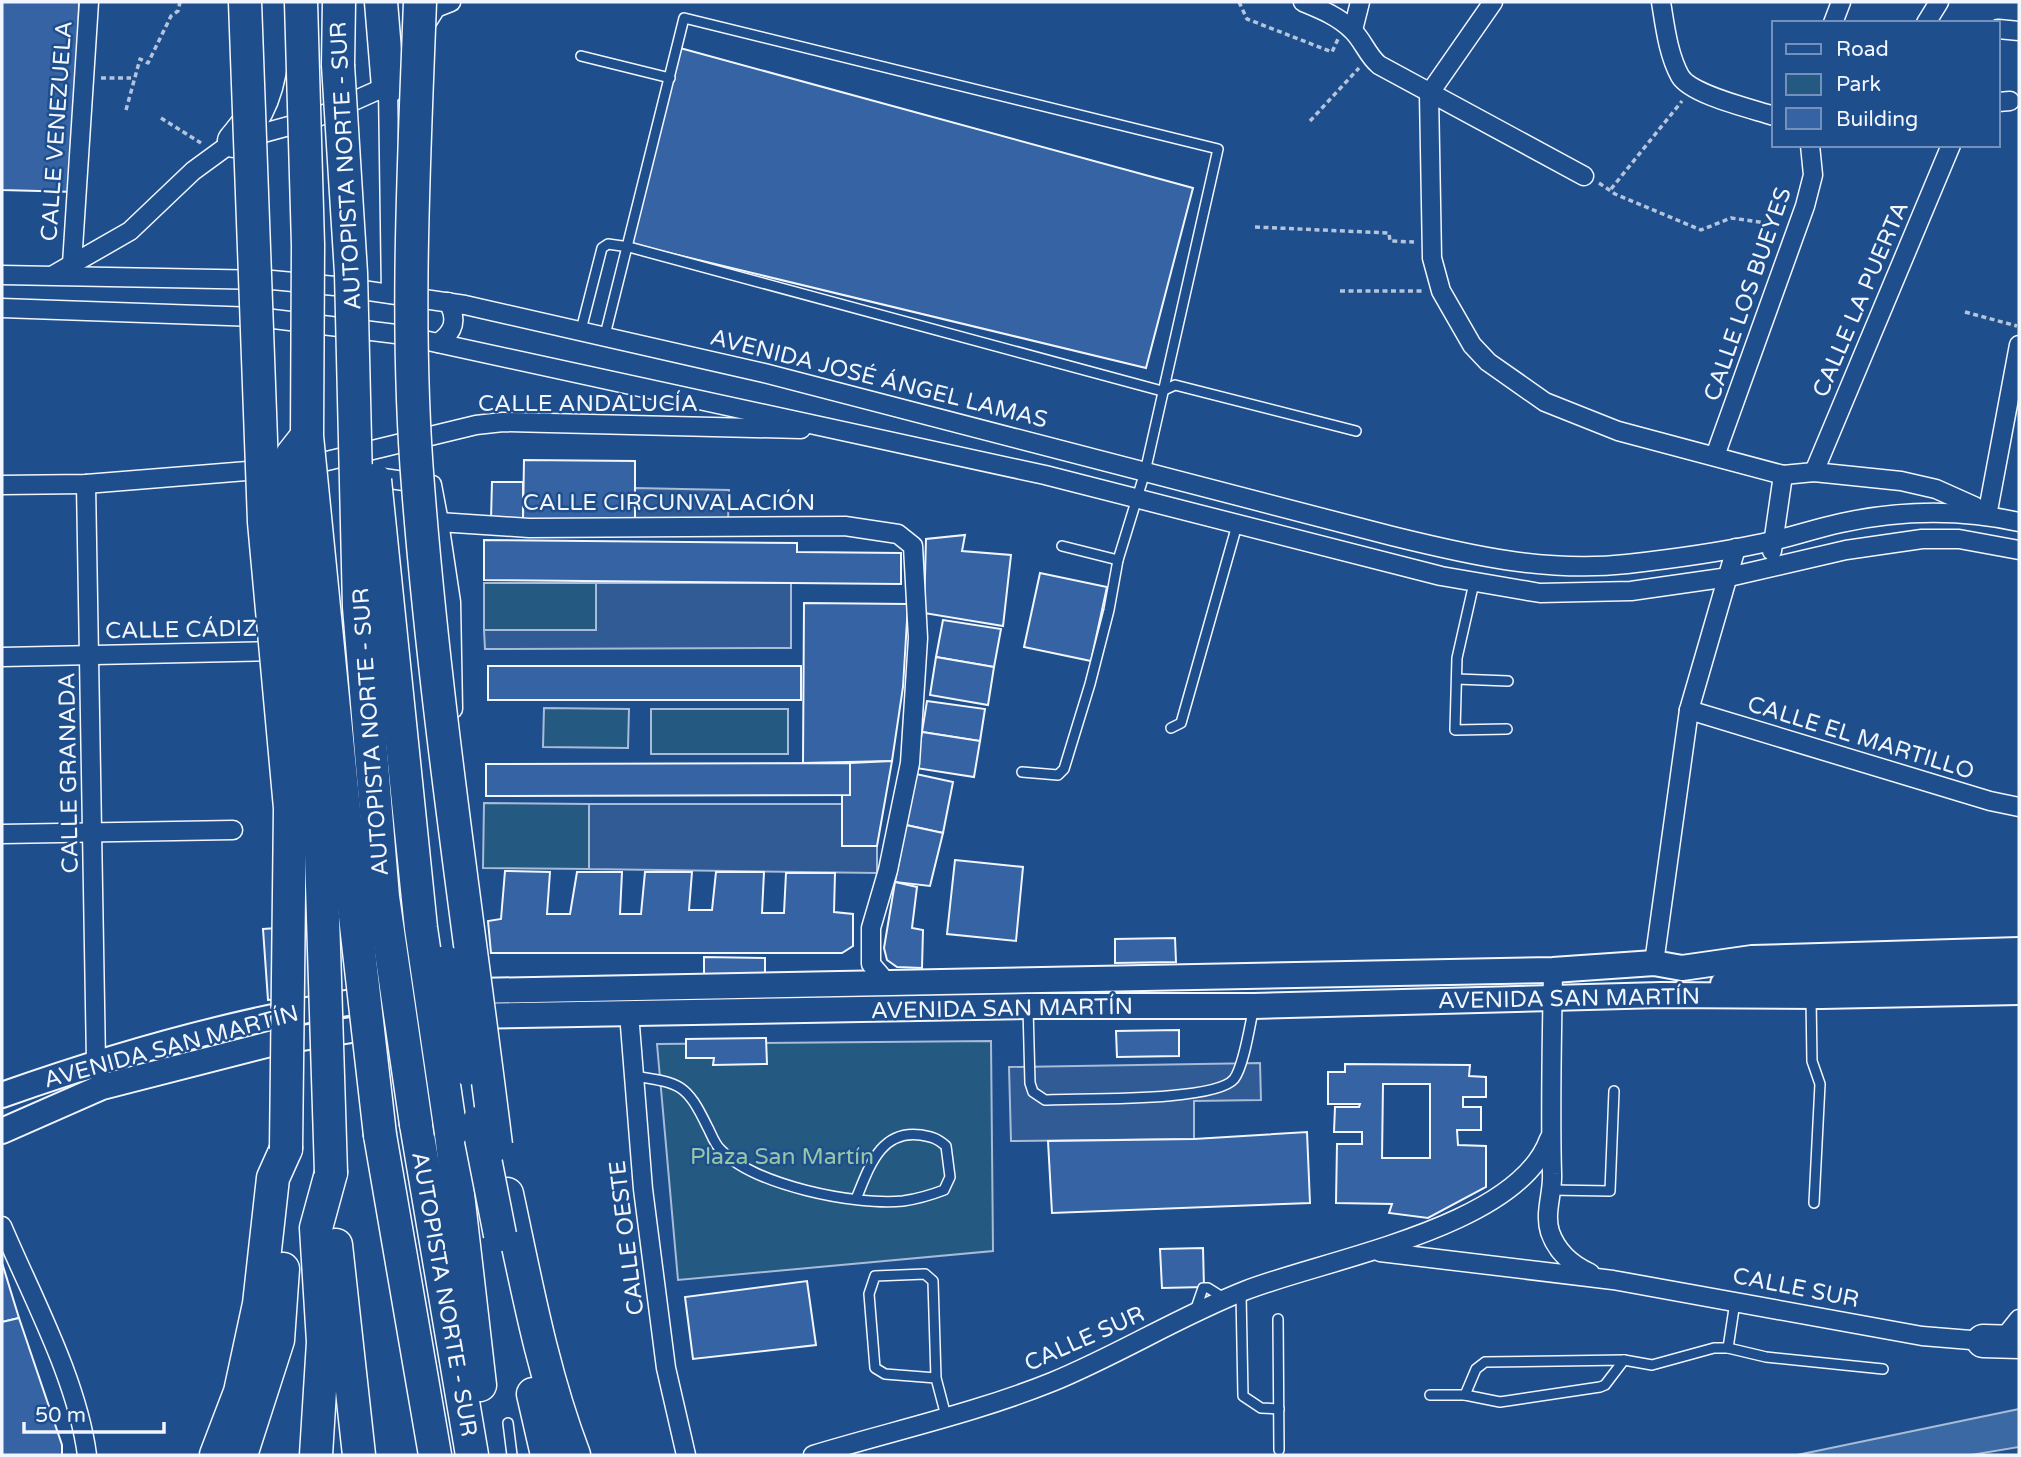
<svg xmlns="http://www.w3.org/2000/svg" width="2021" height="1457" font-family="'Varela Round',sans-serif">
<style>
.green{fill:#245a82;stroke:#a8bbd7;stroke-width:2}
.parking{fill:#305b95;stroke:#a8bbd7;stroke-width:2}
.water{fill:#3b69a3;stroke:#a8bbd7;stroke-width:2}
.building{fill:#3563a3;stroke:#f2f6ff;stroke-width:2;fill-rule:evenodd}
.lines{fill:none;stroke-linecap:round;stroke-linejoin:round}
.service-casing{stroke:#f2f6ff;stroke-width:12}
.minor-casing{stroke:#f2f6ff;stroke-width:21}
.secondary-casing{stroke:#f2f6ff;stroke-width:28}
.motorway-casing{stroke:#f2f6ff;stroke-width:35}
.path{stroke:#b3c4dc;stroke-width:3.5;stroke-dasharray:5 3.5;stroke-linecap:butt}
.service{stroke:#1f4e8c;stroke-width:9}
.minor{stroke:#1f4e8c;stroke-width:18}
.secondary{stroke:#1f4e8c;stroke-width:24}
.motorway{stroke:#1f4e8c;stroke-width:32}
.motorway-bridge-casing{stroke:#f2f6ff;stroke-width:35;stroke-linecap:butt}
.motorway-bridge{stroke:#1f4e8c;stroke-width:32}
.labels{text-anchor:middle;stroke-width:5;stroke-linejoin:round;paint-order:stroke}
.street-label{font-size:23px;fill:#f2f6ff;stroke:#1f4e8c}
.park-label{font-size:23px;fill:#97c8a6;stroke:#1f4e8c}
</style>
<rect width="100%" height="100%" fill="#1f4e8c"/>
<g class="green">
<rect x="484" y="583" width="112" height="47"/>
<path d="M544,708l85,1 -1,39 -85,-1z"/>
<rect x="651" y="709" width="137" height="45"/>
<path d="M484,803l105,1v65l-106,-1z"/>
<path d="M991,1041l2,210 -315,29 -21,-236z"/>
</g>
<g class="parking">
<path d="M635,488l94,2 -1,32 -93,-2z"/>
<path d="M596,583h195v65l-306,1 -1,-19h112z"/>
<path d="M589,804h253v42h35v27l-288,-4z"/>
<path d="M1260,1063l1,37 -67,1v38l-183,2 -2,-74z"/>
</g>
<path class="water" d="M2019,1409v38l-48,8h-174z"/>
<g class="building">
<path d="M2,2h77l-3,190 -74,-2z"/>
<path d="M680,48l513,140 -47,180 -514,-124z"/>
<path d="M524,460l111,1v59l-112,-1z"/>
<path d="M492,482h31v37h-32z"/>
<path d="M965,535l-3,16 49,4 -8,71 -79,-13 2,-74z"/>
<path d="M484,540l313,3v9l104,1v31l-417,-4z"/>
<path d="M1040,573l67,14 -16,74 -67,-14z"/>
<path d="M804,603l104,1 -5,83 -11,74 -89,2z"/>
<path d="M943,620l58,9 -7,38 -58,-10z"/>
<path d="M936,657l58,10 -6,38 -58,-10z"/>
<rect x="488" y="666" width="313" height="34"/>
<path d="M927,701l58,8 -5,32 -58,-9z"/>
<path d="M922,732l58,9 -6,36 -58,-9z"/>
<path d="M892,761l-15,85h-35v-51h8v-32z"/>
<path d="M850,763v32l-364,1v-32z"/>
<path d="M916,774l37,8 -10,51 -37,-8z"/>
<path d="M906,825l37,8 -13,53 -35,-4z"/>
<path d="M955,860l68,7 -7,74 -69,-7z"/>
<path d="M505,871l45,1 -3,42h23l7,-42h45l-2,42h21l4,-42h47l-3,38h23l4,-38h48l-2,41h22l2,-40h49l-1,39 19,2v32l-11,7h-351l-3,-32 13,-2z"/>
<path d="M895,882l22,5 -5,41 11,2 -1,38 -25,-1 -10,-7 -3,-12z"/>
<path d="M323,925l5,71 -60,4 -5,-71z"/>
<path d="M1175,938l1,24 -61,1v-24z"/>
<path d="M704,957l61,1v18l-61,-1z"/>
<path d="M1179,1030v26l-62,1 -1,-26z"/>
<path d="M766,1038l1,26 -54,1 1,-7h-28v-19z"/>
<path d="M1345,1064l125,1 -1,11 17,1v20h-23v10h18v23h-24l1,15 28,1v41l-58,31 -39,-5 3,-9 -56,-1 1,-59h25v-12h-28l1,-25h24l1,-3h-32v-32h17zM1383,1084h47v74h-48z"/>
<path d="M1307,1132l3,71 -258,10 -4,-72 146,-2z"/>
<path d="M1203,1248l1,39 -42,1 -2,-39z"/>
<path d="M3,1266l16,52 -17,4v-55z"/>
<path d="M807,1281l9,64 -123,14 -8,-62z"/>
<path d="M19,1318l43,127v10h-60v-133z"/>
</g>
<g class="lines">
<g class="service-casing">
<g id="service">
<path d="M581,56l89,22"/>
<path d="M581,330l21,-82 6,-4 21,3 533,144 13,-6 181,46"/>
<path d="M605,335l79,-317 534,131 -73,323 -27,88 -9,50 -19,74 -26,85 -6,6 -36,-3"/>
<path d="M1062,546l56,14"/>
<path d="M1474,583l-17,75 -2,72 52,-1"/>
<path d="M1457,679l51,2"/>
<path d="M1171,728l10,-5 56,-198"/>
<path d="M1811,998l1,63 8,23 -6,119"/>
<path d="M1028,1008l2,75 3,9 12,8c35,-2 170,2 189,-21 10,-13 16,-55 20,-73"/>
<path d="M634,1076c46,7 52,7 73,50 4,7 7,17 13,23 32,36 136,57 183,52 14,-2 28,-6 41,-11l6,-13 -4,-31c-9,-8 -14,-9 -25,-11 -41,-6 -52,33 -65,64"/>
<path d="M1551,1190l59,1 4,-100"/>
<path d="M1241,1293l2,103 18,12 18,1"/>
<path d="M1195,1311l8,-23h5l16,10"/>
<path d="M1278,1319l1,131"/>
<path d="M1728,1348l7,-46"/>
<path d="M936,1378l-51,-4 -10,-6 -6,-74 6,-18 50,-2 8,7 3,97 10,38"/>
<path d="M1430,1395h35l35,7 100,-15 5,-2 19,-25"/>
<path d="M1465,1395l11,-26 9,-7 139,-2 28,5 62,-17h14l38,9 117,12"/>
<path d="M508,1423l4,32"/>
</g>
</g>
<g class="minor-casing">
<g id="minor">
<path d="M1303,2c17,7 35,14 49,28 11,10 15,25 27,35l205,111"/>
<path d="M1493,2l-64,92 3,164 9,33 31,54 16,17 57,40 73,29 165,44 31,-3 87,9 35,8 38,17 13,10 32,-171"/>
<path d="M1661,2c4,24 7,52 19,74 11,19 73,33 94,40"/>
<path d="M1833,23l8,-21"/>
<path d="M1926,23l13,-21"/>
<path d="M424,27l12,-19 15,-6"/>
<path d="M1998,29l21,2"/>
<path d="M1353,30l7,-28"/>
<path d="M388,87l3,207"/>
<path d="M1998,102l12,-1"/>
<path d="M72,264l17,-262"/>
<path d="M55,274l75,-43 63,-60 41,-30 77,-21 83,-37"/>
<path d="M2,275l270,5 63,6 130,19 299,68 628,163c77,19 155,37 235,28 44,-5 89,-11 131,-20 28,-5 55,-15 83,-21 60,-13 118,-14 178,-1"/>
<path d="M2,308l255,9 139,17 649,141 396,101 99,17 91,-2 98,-14 117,-27 76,-11h37l60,11"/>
<path d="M438,343c16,-11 20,-23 10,-41"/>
<path d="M1715,456l90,-250 8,-31 -3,-30"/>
<path d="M302,467l174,-42 27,-3 298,7"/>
<path d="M1814,472l137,-327"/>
<path d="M369,476l63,9 7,37"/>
<path d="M86,484l10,578 3,12"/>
<path d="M2,485l84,-1 185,-15"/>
<path d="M1772,551l11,-76"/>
<path d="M2,657l280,-6"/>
<path d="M453,709l-2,-107 -12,-80 90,6 316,-2 53,8 15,12 5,92 -8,125 -22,107 -17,58v36l17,20"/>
<path d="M1689,710l301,91 29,6"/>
<path d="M2,834l231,-4"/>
<path d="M1654,963l35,-253 47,-162"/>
<path d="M1553,970c-1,68 -3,136 -1,204 1,19 -8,39 -2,58 7,20 22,33 40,41"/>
<path d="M629,1013l14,176 23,179 20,87"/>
<path d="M2,1226c30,71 75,153 85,229"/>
<path d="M1380,1252l233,28 309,56 61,5 24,-7 12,-15"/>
<path d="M813,1455c79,-24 162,-42 239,-73 66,-27 126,-65 192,-91 81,-32 273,-63 305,-152"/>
</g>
</g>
<g class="secondary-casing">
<g id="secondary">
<path d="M1723,984l40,-6 256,-6"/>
<path d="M463,1016l565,-10h226l407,-11 160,1 198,-4"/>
<path d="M2,1095c138,-49 278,-87 424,-103l1127,-22 101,-7 28,5 70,-10 267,-8"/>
<path d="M2,1131l100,-44 176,-45 141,-23"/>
</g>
</g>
<g class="motorway-casing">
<g id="motorway">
<path d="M381,2l7,85"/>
<path d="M338,65l1,-63"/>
<path d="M234,141c8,-10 17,-20 23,-31 17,-32 17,-74 17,-108"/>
<path d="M416,1124l56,331"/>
<path d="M451,1133l29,252"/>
<path d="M380,1135l55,320"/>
<path d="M507,1194c19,88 35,177 67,261"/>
<path d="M336,1245l23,210"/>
<path d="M1983,1341l36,1"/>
<path d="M533,1394l14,61"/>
<path d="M216,1455l24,-63 19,-88 14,-126 13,-29"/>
<path d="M241,1455l37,-115 5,-71"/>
<path d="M316,1455l7,-113 -7,-114 15,-55"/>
</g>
</g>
<g class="path">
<path d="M1239,2l8,17 85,33 6,-13"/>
<path d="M101,78h30"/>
<path d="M126,110l14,-51 8,4 23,-47 7,-5 2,-9"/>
<path d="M161,118l40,25"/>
<path d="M1310,121l49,-53"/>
<path d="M1599,183l16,11 86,36 30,-12 49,7"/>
<path d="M1611,189l71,-88"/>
<path d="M1255,227l134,6 1,8 24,1"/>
<path d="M1340,291h82"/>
<path d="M1965,312l52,14"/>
</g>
<use href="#service" class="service"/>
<use href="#minor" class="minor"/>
<use href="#secondary" class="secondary"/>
<use href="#motorway" class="motorway"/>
<g class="motorway-bridge-casing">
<g id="motorway-bridge">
<path d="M245,2l19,520 26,286 -4,341"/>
<path d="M301,2l7,243 -1,191 45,454 28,245"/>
<path d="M420,2c-6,161 -15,323 -2,484 17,220 51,440 78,659"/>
<path d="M338,65l13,208 8,334 24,290 33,227"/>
<path d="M307,436l-15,19 -9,32 38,366 10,320"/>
<path d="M375,480l46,448 30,205"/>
<path d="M446,962l21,107"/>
<path d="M478,1123l22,112"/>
</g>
</g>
<use href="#motorway-bridge" class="motorway-bridge"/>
</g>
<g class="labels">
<g class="street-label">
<text transform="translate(56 131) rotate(-86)" y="8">CALLE VENEZUELA</text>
<text transform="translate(345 166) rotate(-93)" y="8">AUTOPISTA NORTE - SUR</text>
<text transform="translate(1747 294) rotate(-71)" y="8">CALLE LOS BUEYES</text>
<text transform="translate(1860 299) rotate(-67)" y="8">CALLE LA PUERTA</text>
<text transform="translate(879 378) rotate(14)" y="8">AVENIDA JOSÉ ÁNGEL LAMAS</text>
<text x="588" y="411">CALLE ANDALUCÍA</text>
<text x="669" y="510">CALLE CIRCUNVALACIÓN</text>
<text transform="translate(181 629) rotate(-1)" y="8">CALLE CÁDIZ</text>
<text transform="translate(370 732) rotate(-94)" y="8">AUTOPISTA NORTE - SUR</text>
<text transform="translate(1861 737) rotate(17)" y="8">CALLE EL MARTILLO</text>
<text transform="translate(68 773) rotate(-91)" y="8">CALLE GRANADA</text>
<text transform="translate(1569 998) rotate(-1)" y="8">AVENIDA SAN MARTÍN</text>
<text transform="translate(1002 1008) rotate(-1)" y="8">AVENIDA SAN MARTÍN</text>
<text transform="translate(171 1046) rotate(-15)" y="8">AVENIDA SAN MARTÍN</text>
<text transform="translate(626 1238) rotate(-97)" y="8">CALLE OESTE</text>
<text transform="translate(1796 1287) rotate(11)" y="8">CALLE SUR</text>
<text transform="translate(445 1294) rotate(80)" y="8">AUTOPISTA NORTE - SUR</text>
<text transform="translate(1084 1338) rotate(-24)" y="8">CALLE SUR</text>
</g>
<g class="park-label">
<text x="782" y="1164">Plaza San Martín</text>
</g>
</g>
<rect width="2021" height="1457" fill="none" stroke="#f2f6ff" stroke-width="7"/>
<rect x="1772" y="21" width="228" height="126" fill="#1f4e8c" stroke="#7391ba" stroke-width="2"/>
<rect x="1786" y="44" width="35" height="10" fill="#1f4e8c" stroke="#7391ba" stroke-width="2"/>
<text x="1836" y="56" font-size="21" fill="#f2f6ff">Road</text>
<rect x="1786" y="74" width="35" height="21" fill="#245a82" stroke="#7391ba" stroke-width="2"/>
<text x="1836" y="91" font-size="21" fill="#f2f6ff">Park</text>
<rect x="1786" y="108" width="35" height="21" fill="#3563a3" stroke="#7391ba" stroke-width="2"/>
<text x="1836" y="126" font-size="21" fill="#f2f6ff">Building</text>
<path d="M24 1422v10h140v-10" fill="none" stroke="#f2f6ff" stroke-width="3.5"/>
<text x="35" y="1422" font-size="21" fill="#f2f6ff" stroke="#1f4e8c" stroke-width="5" paint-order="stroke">50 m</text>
</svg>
